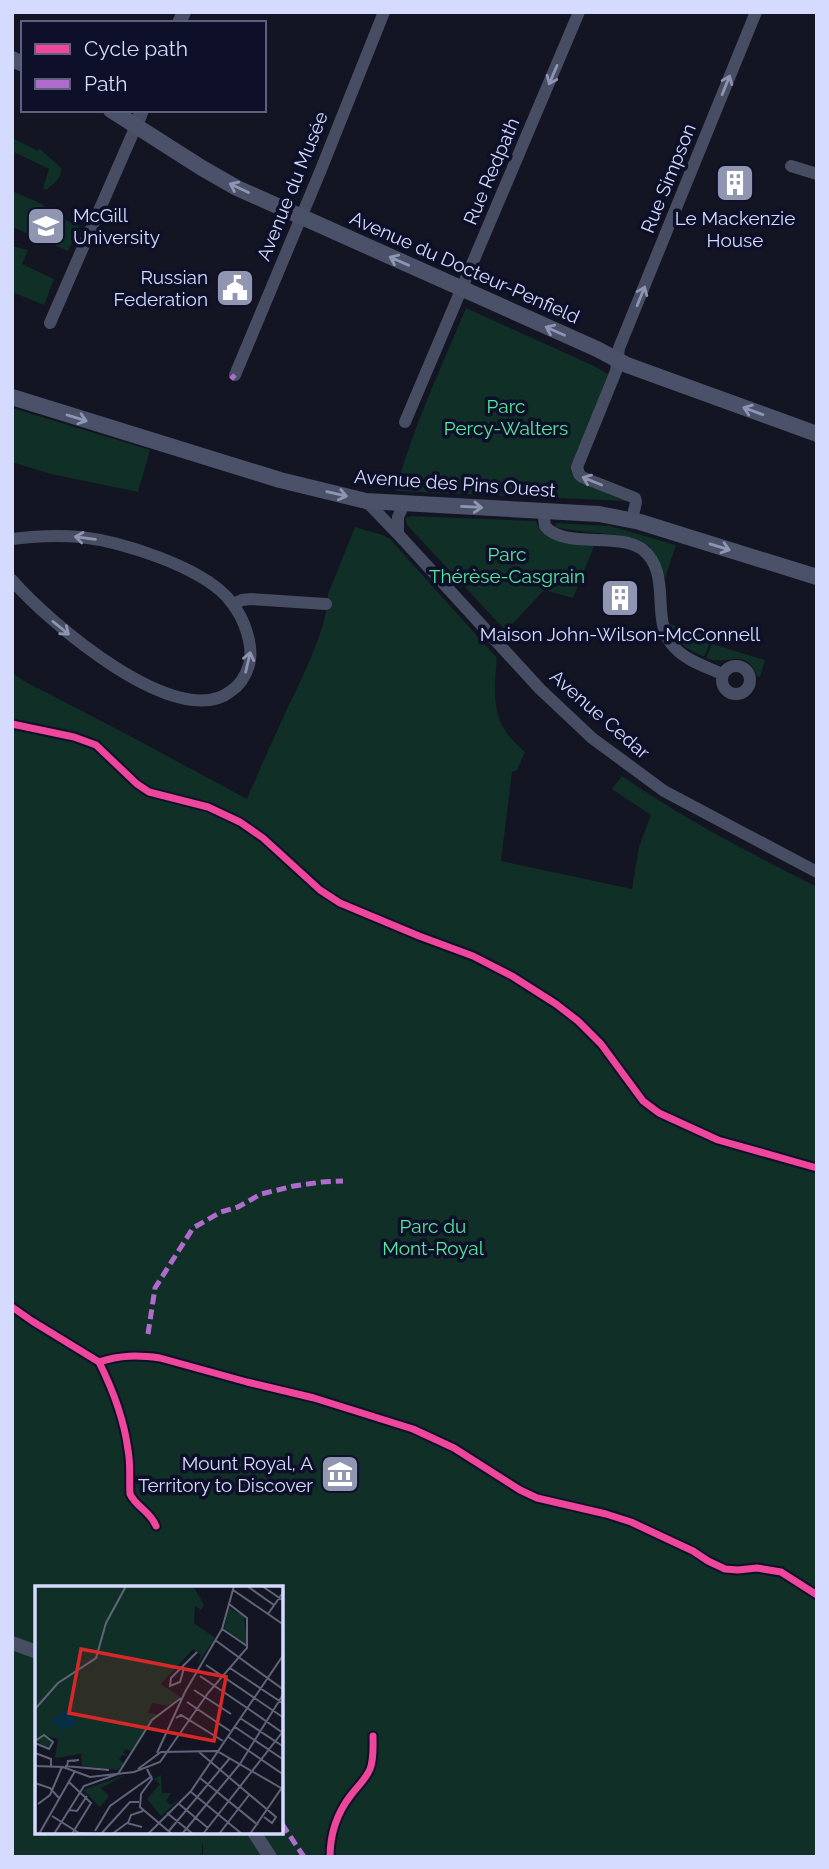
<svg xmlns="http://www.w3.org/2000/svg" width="829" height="1869" font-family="Raleway,sans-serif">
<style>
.green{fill:#102f26;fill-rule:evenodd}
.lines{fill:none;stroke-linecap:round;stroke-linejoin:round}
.minor{stroke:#474e63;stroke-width:12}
.tertiary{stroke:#474e63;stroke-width:14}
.secondary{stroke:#4a5169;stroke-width:16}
.quiet{stroke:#b06ccc;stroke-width:5;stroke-dasharray:10 5;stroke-linecap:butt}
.cycleway-casing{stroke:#0d1028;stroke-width:11}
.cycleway{stroke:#ed469a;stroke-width:7}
.oneway{stroke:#8e94b1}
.oneway2{stroke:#8f96b4}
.labels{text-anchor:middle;stroke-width:7;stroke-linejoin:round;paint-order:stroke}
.street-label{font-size:19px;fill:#d4dbff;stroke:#0d1028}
.poi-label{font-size:19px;fill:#d4dbff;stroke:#0d1028}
.park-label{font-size:19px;fill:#53eb9b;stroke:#0d1028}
.inset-road{fill:none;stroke:#60647a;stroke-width:2}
.view{fill:#d62828;fill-opacity:0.15;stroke:#d62828;stroke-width:3.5}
.inset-edge{fill:none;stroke:#d4dbff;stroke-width:3.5}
</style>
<rect width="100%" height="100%" fill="#131522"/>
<g class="green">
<path d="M12,138l26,13 1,-3 22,20c1,11 -8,16 -15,22l-3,-2 6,-19 -37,-18z"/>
<path d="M12,191l28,12 7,5v3l32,15 -11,25 -56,-24z"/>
<path d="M12,246l16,4 -6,14 32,15 -10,26 -32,-13z"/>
<path d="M466,308l128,58 14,8 -36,91 53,35v1l-228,-10 -1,-2c17,-62 45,-121 70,-181z"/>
<path d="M12,408l138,42 -12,42 -87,-18 -39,-12z"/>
<path d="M411,516l125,5c5,23 40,21 59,23l-22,54 -29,-8 -38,41 -99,-106 -2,-7z"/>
<path d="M556,523l54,3 66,19 -11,33c-9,-34 -22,-40 -55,-44 -15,-1 -30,-3 -45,-5l-10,-2z"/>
<path d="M355,527l28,8 7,4 107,119c-4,41 -6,66 28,94l-8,18 -5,2 -11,89 131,28 7,-42 12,-32 -39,-26 10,-13c62,43 128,77 195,111v970h-614v-16l-2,16h-189v-1184l12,8 108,56 115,62c11,-26 23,-53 35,-79 15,-33 46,-90 46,-126zM37,1587h245v245h-245z"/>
<path d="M668,623l44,15 -8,19c-17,-8 -29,-15 -36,-34z"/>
<path d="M712,644l53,16 -5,17 -3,-1c-12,-30 -28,-9 -51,-18z"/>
</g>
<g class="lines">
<g class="minor">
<path d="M791,166l26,8"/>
<path d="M50,323l86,-197"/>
<path d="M235,375l85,-203 64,-160"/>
<path d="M405,422l174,-410"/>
<path d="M366,501l32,33 142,155 52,49 72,53 153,81"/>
<path d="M543,511l2,15c18,23 73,6 97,23 32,25 6,73 33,99 12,13 32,19 47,26"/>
<path d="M632,520l4,-18 -1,-4 -53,-21 -3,-3 -2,-7 39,-96 3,-23 137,-336"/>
<path d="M398,534v-17l6,-13"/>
<path d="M12,539c23,-3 46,-4 69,-2 42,5 117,29 146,60 7,8 13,17 17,27 5,13 9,27 5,41 -3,10 -9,20 -18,26 -53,43 -185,-71 -219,-111"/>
<path d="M233,604l9,-4 9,-1 75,5"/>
<circle cx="736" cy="680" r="14"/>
</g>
<g class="tertiary">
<path d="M179,23l5,-11"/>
<path d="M136,126l6,-16"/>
<path d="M12,1643l25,9"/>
<path d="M254,1832l16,25"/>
</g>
<g class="secondary">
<path d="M12,59l11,5"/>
<path d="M111,110l91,58 35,20 360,161 30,16 190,69"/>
<path d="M12,397l268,83 86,21 233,13 41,8 177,55"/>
</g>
<g class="quiet">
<path d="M231,379l4,-4"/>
<path d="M148,1334l7,-46 38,-60 28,-16 17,-5 23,-13 33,-8 28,-4 21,-1"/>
<path d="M282,1824l22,33"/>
</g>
<g class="cycleway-casing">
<g id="cycleway">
<path d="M12,724l62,13 22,8 41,39 12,8 59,15 32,15 23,16 57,52 20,13 79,33 54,20 39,20 44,28 22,17 23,23 42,57 16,12 59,27 99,28"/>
<path d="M12,1307l20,14 67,41c22,-7 38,-7 61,-4l87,24 67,16 99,31 41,19 66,42 17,8 69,16 25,8 62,29 15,10 17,8 13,1 19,-2 24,4 36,23"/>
<path d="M99,1362c14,28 25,57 29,88 3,15 1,29 2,44 6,13 20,17 26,32"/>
<path d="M330,1857c0,-22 7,-44 21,-62 6,-8 15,-16 19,-26 4,-10 3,-22 3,-33"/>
</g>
</g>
<use href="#cycleway" class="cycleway"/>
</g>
<defs><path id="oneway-shaft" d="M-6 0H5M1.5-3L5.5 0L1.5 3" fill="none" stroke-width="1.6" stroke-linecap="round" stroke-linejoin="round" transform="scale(1.75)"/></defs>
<g class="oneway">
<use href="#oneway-shaft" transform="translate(553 75) rotate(113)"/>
<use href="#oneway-shaft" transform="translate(726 85) rotate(-68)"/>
<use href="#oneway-shaft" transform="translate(641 296) rotate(-68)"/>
<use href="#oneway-shaft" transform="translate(592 481) rotate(-158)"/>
<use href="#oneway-shaft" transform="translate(85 538) rotate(-173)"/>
<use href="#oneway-shaft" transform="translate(61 628) rotate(39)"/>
<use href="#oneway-shaft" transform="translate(248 662) rotate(-77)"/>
</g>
<g class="oneway2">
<use href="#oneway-shaft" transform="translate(239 188) rotate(-155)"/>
<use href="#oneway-shaft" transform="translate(399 261) rotate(-156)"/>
<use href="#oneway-shaft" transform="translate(555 331) rotate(-156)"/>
<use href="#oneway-shaft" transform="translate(753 411) rotate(-160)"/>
<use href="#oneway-shaft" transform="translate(77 418) rotate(17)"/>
<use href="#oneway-shaft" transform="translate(337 494) rotate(13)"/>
<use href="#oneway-shaft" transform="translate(472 507) rotate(3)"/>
<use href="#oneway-shaft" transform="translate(720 547) rotate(17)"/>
</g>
<defs>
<g id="building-square" transform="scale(2.0125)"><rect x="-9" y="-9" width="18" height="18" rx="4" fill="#9096b2" stroke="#0d1028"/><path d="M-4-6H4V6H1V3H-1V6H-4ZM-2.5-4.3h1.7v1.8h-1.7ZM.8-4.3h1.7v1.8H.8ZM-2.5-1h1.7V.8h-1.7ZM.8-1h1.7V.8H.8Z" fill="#fff"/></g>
<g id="university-square" transform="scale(2.0125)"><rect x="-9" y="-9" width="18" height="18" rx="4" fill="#9096b2" stroke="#0d1028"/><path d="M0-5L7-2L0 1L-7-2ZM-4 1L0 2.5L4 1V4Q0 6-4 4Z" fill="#fff"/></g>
<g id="civic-square" transform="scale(2.0125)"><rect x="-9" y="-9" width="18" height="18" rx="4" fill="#9096b2" stroke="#0d1028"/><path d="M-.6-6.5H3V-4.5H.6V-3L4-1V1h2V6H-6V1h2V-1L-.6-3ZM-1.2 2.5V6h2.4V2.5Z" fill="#fff"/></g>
<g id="museum-square" transform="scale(2.0125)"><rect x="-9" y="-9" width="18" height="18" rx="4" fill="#9096b2" stroke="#0d1028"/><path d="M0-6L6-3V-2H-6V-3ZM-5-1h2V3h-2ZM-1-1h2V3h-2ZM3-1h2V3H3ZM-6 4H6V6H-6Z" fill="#fff"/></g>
</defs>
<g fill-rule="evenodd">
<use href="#building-square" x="735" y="183"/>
<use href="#university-square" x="46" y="226"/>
<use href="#civic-square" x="235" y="288"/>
<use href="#building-square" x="620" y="598"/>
<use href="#museum-square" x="340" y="1474"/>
</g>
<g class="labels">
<g class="street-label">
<text transform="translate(491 171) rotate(-67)" y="7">Rue Redpath</text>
<text transform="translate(668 178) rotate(-68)" y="7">Rue Simpson</text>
<text transform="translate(292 186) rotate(-68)" y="7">Avenue du Musée</text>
<text transform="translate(465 267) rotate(24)" y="7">Avenue du Docteur-Penfield</text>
<text transform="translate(455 483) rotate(4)" y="7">Avenue des Pins Ouest</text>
<text transform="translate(600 714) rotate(41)" y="7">Avenue Cedar</text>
</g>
<g class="poi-label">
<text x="73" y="222" text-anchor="start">McGill<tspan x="73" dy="22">University</tspan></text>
<text x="735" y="225">Le Mackenzie<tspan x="735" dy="22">House</tspan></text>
<text x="208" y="284" text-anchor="end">Russian<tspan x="208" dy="22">Federation</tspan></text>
<text x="620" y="641">Maison John-Wilson-McConnell</text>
<text x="313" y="1470" text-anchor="end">Mount Royal, A<tspan x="313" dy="22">Territory to Discover</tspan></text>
</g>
<g class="park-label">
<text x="506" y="413">Parc<tspan x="506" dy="22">Percy-Walters</tspan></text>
<text x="507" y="561">Parc<tspan x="507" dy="22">Thérèse-Casgrain</tspan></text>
<text x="433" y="1233">Parc du<tspan x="433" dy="22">Mont-Royal</tspan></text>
</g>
</g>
<g transform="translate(35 1586)">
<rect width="248" height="248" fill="#131522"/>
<path d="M0,0h158l11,19 -3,5 -6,-4 -1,17 21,15 -18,27 4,-10 -8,-6 -32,35 19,13 -12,9 -16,-3 -4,10 9,1 -26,37 -6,-2 -2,4 5,3 -6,-1 -3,5 5,3 -6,7 -36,-4 -1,-12 -26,4 3,-19 -15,-4 9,6 -4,7 -13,-8zM194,22l15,8 3,29 -23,-16zM90,189l-24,13 8,8 -9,11 -17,-17zM126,189l1,18h9l-5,8 4,4 9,-5 -18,16 -14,-17 13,-15 -6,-5z" fill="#102f26"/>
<path d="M31,125l12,11 -15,9 -12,-11z" fill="#062e45"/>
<path class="inset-road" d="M212,0l27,19M227,0l22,15M198,4l51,35M233,28l16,-23M187,43l25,17M180,54l69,50M171,79l78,53M149,82l-4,14 -10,4 1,-8 26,-26M195,82l54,36M165,90l53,36M159,104l37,24M152,116l43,29M0,123l23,-26 38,-25 10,-35 20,-37M218,126l30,21M141,132l5,-3 42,26M205,132l44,29M200,141l49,33M192,150l57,39M0,155l9,-6 9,7 -4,7 -14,-6M164,166l77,65 -4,6 -8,-6M0,167l16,6v7M122,167l28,-61 37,-63 12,-43M0,180l28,1 27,10 44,-5 26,-10 48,-69 39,-45v-30l-18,-14M30,180l44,4M32,180l1,-5 11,-1 -6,1M103,183l23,-17 56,-1 64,37M112,183l5,10 -11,15 -1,13 32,27M165,192l58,47M34,196l22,21 -19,31M0,197l15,5 9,10M156,206l51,42M3,218l12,-9 12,-28M144,218l29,24M34,224l8,1 10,-15M132,227l26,21M17,230l27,17 16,1M93,237l3,-8 12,-4M60,245l15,-25 42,-30M133,246l62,-74M4,248l36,-63M19,248l30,-48 34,-12 34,-54 29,-22M66,248l29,-32h9M77,248l15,-11 15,4M113,248l43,-43 93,-137M147,248l58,-70 44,-71M168,248l81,-104M184,248l30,-39M215,248l33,-48"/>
<path class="view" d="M46,63l145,28 -12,64 -145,-28z"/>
<rect width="248" height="248" class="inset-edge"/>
</g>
<rect width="829" height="1869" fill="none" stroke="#d4dbff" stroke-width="28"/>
<rect x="21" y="21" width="245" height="91" fill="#0d1028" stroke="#5d617e" stroke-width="2"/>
<rect x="35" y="44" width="35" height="10" fill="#ed469a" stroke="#5d617e" stroke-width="2"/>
<text x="84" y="56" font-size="21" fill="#d4dbff">Cycle path</text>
<rect x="35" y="79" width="35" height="10" fill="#b06ccc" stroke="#5d617e" stroke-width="2"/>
<text x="84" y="91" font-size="21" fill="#d4dbff">Path</text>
</svg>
